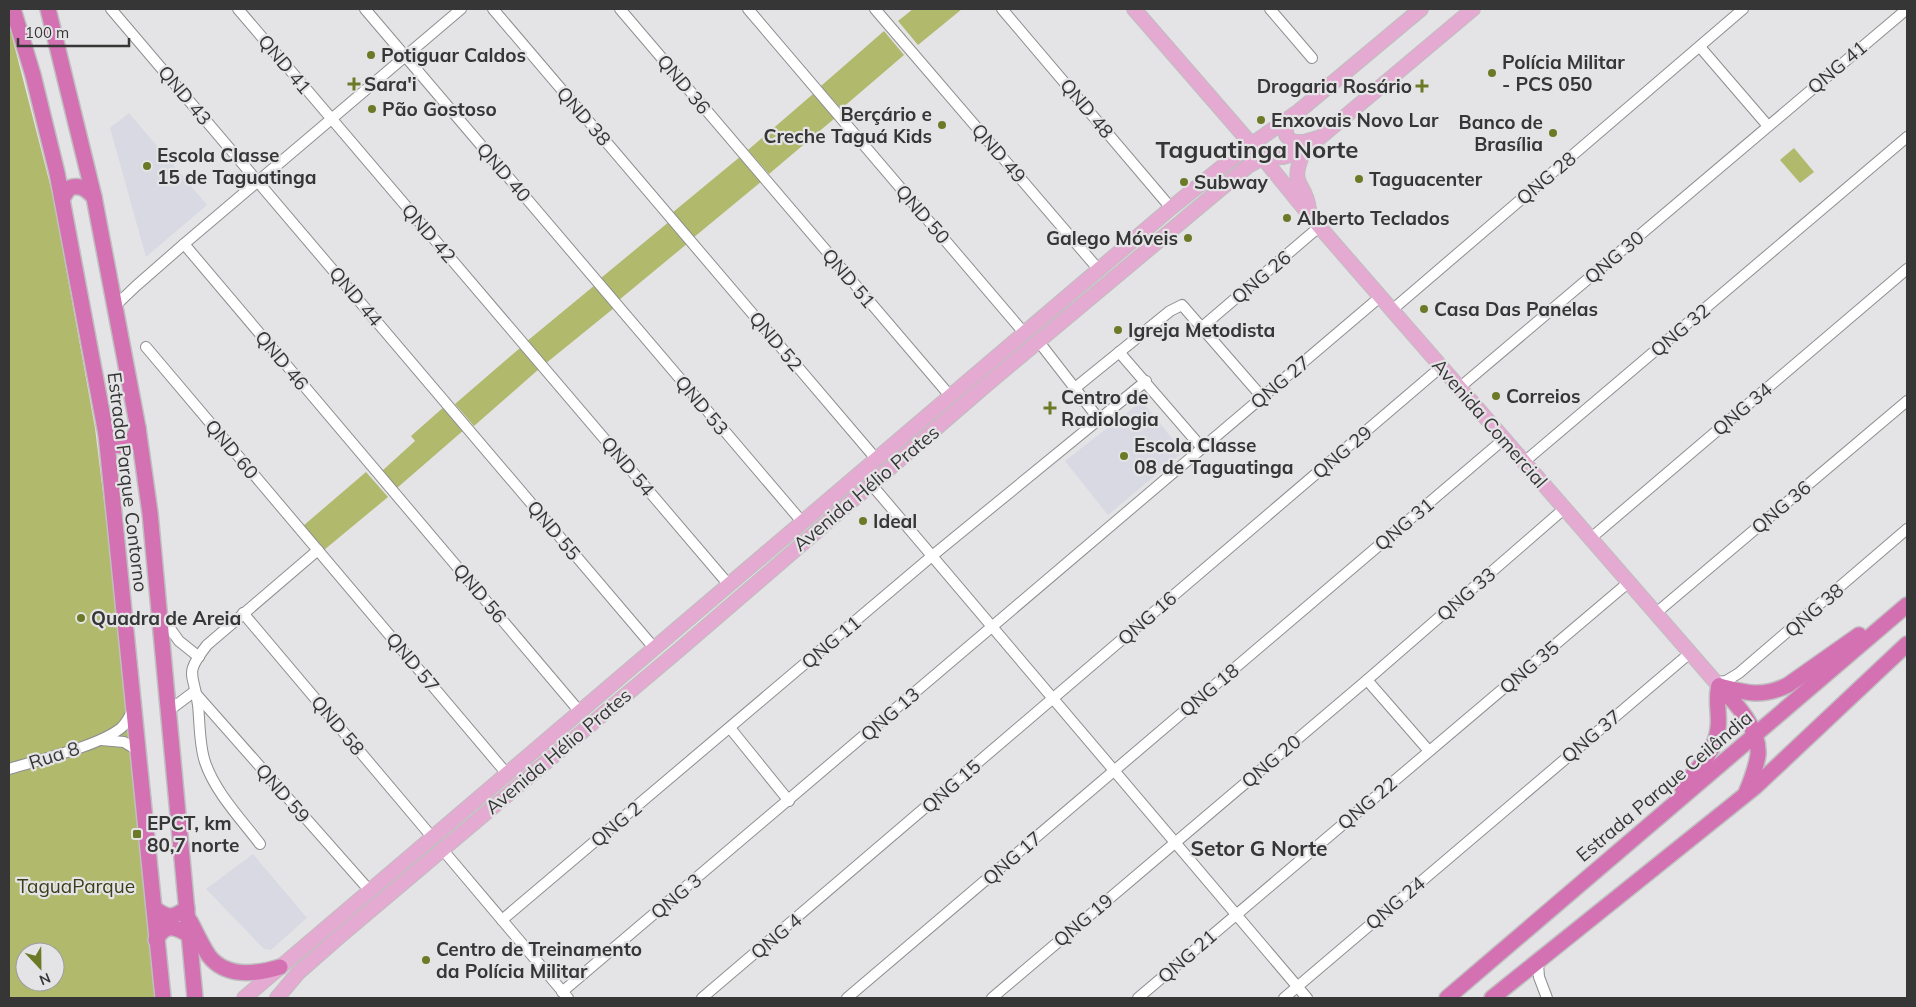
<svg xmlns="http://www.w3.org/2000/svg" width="1916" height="1007" font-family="Mulish,sans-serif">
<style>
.built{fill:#d9d9e3}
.green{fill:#b1b96d;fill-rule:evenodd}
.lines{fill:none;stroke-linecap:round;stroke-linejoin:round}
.minor-casing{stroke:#8e8e91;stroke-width:12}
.major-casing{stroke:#bfbfbf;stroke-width:16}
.highway-casing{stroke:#bfbfbf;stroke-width:18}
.minor{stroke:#fff;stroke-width:10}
.major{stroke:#e5aad1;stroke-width:14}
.highway{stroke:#d371b3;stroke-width:15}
.poi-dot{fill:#6c7a27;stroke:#e4e4e6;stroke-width:2}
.labels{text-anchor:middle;stroke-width:4.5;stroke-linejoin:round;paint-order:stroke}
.poi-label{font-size:19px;font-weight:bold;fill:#363637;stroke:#e4e4e6;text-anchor:start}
.street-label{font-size:19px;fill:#363637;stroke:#e4e4e6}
.park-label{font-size:19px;fill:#3b3f19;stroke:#e4e4e6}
.quarter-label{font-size:21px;font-weight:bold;fill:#363637;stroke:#e4e4e6}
.district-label{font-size:24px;font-weight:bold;fill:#363637;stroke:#e4e4e6}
</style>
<rect width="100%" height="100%" fill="#e4e4e6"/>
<g class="built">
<path d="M129,113l78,92 -61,52 -36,-129z"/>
<path d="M1142,401l41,51 -75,63 -43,-54z"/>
<path d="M253,854l54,64 -36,32 -7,-1 -58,-60z"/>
</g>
<g class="green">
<path d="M913,9h49l-44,36 -20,-24z"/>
<path d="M9,25l44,171 42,232 16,130 44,440h-146zM25,952h30v30h-30z"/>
<path d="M884,31l20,24 -63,54 -20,-23z"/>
<path d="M813,94l22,24 -66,56 -21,-24z"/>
<path d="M1794,148l20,24 -14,11 -20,-23z"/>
<path d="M741,156l21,25 -69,57 -21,-25z"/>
<path d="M670,221l18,22 -69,57 -18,-22z"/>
<path d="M595,285l19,23 -69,56 -19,-22z"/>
<path d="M520,348l19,21 -65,57 -19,-22z"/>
<path d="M445,406l20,23 -68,59 -15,-17 33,-30 -4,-5z"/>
<path d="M366,472l22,25 -64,53 -21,-24z"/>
</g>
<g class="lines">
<g class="minor-casing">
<g id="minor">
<path d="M111,9l544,640"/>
<path d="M238,9l491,576"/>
<path d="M365,9l438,514"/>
<path d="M493,9l384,451"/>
<path d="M620,9l331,388"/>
<path d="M748,9l277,325"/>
<path d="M875,9l224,261"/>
<path d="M1002,9l169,199"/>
<path d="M1270,9l42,49"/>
<path d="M1700,47l68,79"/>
<path d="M184,244l396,468"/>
<path d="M115,306l21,-20 48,-42 277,-235"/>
<path d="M1392,310l351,-301"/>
<path d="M1202,327l117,-100"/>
<path d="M1039,342l59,76"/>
<path d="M146,347l361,427"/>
<path d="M1119,352l83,96"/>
<path d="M1075,388l95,-77 12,-6 80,92"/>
<path d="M1459,388l448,-379"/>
<path d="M1524,462l383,-325"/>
<path d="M871,484l436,514"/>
<path d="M1591,538l316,-269"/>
<path d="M243,613l189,224"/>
<path d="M1656,613l251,-212"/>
<path d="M161,616l18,25 20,16"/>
<path d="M1367,680l62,71"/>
<path d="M1716,682l10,-1 13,-8 168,-144"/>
<path d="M196,694l174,197"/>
<path d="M167,712l28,-21"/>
<path d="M730,728l59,73"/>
<path d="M101,740l23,2 15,9"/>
<path d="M9,769c29,-9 90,-23 112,-41 6,-5 9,-13 13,-20"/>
<path d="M260,844c-19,-25 -45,-52 -55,-82 -6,-18 -5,-39 -7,-57 -4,-33 -15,-29 9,-60l111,-95"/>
<path d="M442,849l126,149"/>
<path d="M502,920l430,-364 214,-175"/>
<path d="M1538,963l1,14 8,21"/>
<path d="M562,992l818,-695"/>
<path d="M702,998l739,-631"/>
<path d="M847,998l657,-559"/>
<path d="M992,998l375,-318 198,-172"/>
<path d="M1138,998l491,-416"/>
<path d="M1284,998l406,-345"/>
</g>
</g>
<g class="major-casing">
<g id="major">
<path d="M1134,9l118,136"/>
<path d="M1286,126v9l6,7h12l14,-4"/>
<path d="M1304,151c-16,36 1,29 5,58"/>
<path d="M1263,158l48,59 408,469"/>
<path d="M244,998l927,-790 67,-54 61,-43 122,-102"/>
<path d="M277,998l21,-25 41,-36 340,-287 312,-269 257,-215 15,-8 20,-1 21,-6 169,-142"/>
</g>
</g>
<g class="highway-casing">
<g id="highway">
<path d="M13,9l20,66 24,98 49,261 57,564"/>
<path d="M48,9l46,188 44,231 12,85 45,485"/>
<path d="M62,199l7,-11c11,-4 17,1 25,9"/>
<path d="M106,434l8,11 10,1 8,-5 6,-13"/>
<path d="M1719,686c27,7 43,12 69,-1l71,-50"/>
<path d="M1719,686c17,17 41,43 39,69 -2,13 -7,26 -12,38"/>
<path d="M1682,787c14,-17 34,-35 36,-59 2,-14 -3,-28 1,-42"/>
<path d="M154,908c14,11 19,10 33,0"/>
<path d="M190,921c6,11 12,25 19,35 17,22 48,18 71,11"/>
<path d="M156,940c9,-17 19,-14 33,-5"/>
<path d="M1447,998l460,-393"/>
<path d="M1492,998l263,-211 152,-143"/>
</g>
</g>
<use href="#minor" class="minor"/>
<use href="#major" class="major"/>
<use href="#highway" class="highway"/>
</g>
<g class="poi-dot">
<circle cx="371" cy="55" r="5"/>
<circle cx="1492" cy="73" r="5"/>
<path d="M351.5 76.5h5v5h5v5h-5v5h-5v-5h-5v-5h5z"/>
<path d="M1419.5 78.5h5v5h5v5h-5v5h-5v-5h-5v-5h5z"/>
<circle cx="372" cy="109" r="5"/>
<circle cx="1261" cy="120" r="5"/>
<circle cx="942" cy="125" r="5"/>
<circle cx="1553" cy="133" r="5"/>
<circle cx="147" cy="166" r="5"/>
<circle cx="1359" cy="179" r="5"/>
<circle cx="1184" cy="182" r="5"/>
<circle cx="1287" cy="218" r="5"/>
<circle cx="1188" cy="238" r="5"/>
<circle cx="1424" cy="309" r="5"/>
<circle cx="1118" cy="330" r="5"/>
<circle cx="1496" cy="396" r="5"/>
<path d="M1047.5 400.5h5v5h5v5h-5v5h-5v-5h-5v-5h5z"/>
<circle cx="1124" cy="456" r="5"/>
<circle cx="863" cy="521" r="5"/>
<circle cx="81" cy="618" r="5"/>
<rect x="132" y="829" width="10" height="10" rx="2.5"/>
<circle cx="426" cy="960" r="5"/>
</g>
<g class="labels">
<g class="poi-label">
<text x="381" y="62">Potiguar Caldos</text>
<text x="1502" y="69">Polícia Militar<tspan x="1502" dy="22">- PCS 050</tspan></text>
<text x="364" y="91">Sara'i</text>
<text x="1412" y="93" text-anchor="end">Drogaria Rosário</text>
<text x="382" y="116">Pão Gostoso</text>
<text x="932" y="121" text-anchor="end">Berçário e<tspan x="932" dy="22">Creche Taguá Kids</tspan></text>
<text x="1271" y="127">Enxovais Novo Lar</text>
<text x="1543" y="129" text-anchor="end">Banco de<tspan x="1543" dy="22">Brasília</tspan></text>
<text x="157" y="162">Escola Classe<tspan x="157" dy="22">15 de Taguatinga</tspan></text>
<text x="1369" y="186">Taguacenter</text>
<text x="1194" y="189">Subway</text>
<text x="1297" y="225">Alberto Teclados</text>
<text x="1178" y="245" text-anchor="end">Galego Móveis</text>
<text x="1434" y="316">Casa Das Panelas</text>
<text x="1128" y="337">Igreja Metodista</text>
<text x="1506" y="403">Correios</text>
<text x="1061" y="404">Centro de<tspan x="1061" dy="22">Radiologia</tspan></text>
<text x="1134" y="452">Escola Classe<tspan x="1134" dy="22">08 de Taguatinga</tspan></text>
<text x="873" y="528">Ideal</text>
<text x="91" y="625">Quadra de Areia</text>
<text x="147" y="830">EPCT, km<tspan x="147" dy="22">80,7 norte</tspan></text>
<text x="436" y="956">Centro de Treinamento<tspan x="436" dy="22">da Polícia Militar</tspan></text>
</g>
<g class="street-label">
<text transform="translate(285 64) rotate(50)" y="7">QND 41</text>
<text transform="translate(1837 67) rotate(-40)" y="7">QNG 41</text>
<text transform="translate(684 84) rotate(50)" y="7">QND 36</text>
<text transform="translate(185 95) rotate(50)" y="7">QND 43</text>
<text transform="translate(1087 108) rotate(50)" y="7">QND 48</text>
<text transform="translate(584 116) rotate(49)" y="7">QND 38</text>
<text transform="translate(999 153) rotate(49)" y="7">QND 49</text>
<text transform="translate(504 172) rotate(49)" y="7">QND 40</text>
<text transform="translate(1546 178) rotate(-40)" y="7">QNG 28</text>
<text transform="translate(923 214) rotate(49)" y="7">QND 50</text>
<text transform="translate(429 233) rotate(49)" y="7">QND 42</text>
<text transform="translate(1614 257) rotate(-40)" y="7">QNG 30</text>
<text transform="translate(1261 277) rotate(-40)" y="7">QNG 26</text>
<text transform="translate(849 278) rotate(50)" y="7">QND 51</text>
<text transform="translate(356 296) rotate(50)" y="7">QND 44</text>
<text transform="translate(1680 330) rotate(-40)" y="7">QNG 32</text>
<text transform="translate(776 341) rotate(50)" y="7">QND 52</text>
<text transform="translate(282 360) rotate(50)" y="7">QND 46</text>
<text transform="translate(1280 382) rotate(-40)" y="7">QNG 27</text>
<text transform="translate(702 405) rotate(50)" y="7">QND 53</text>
<text transform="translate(1742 409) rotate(-40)" y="7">QNG 34</text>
<text transform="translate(1490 423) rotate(49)" y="7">Avenida Comercial</text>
<text transform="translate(232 449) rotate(50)" y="7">QND 60</text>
<text transform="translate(1342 452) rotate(-40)" y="7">QNG 29</text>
<text transform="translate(628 466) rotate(50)" y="7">QND 54</text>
<text transform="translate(128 482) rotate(83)" y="7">Estrada Parque Contorno</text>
<text transform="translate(866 488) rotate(-40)" y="7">Avenida Hélio Prates</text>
<text transform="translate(1781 507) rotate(-40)" y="7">QNG 36</text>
<text transform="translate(1404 524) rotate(-40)" y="7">QNG 31</text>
<text transform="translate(554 530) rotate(50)" y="7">QND 55</text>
<text transform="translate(480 593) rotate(50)" y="7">QND 56</text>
<text transform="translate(1466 594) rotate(-41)" y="7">QNG 33</text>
<text transform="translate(1814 610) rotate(-41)" y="7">QNG 38</text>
<text transform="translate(1147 618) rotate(-41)" y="7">QNG 16</text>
<text transform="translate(831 642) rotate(-40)" y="7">QNG 11</text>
<text transform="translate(413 662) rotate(50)" y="7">QND 57</text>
<text transform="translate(1529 667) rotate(-40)" y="7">QNG 35</text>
<text transform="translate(1209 690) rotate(-40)" y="7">QNG 18</text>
<text transform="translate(890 714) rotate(-41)" y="7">QNG 13</text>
<text transform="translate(338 725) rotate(50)" y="7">QND 58</text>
<text transform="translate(1591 736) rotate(-40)" y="7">QNG 37</text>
<text transform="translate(558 751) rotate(-40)" y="7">Avenida Hélio Prates</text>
<text transform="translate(54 755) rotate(-18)" y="7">Rua 8</text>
<text transform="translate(1271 761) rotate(-40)" y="7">QNG 20</text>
<text transform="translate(951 786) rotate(-41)" y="7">QNG 15</text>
<text transform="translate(1664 786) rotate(-40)" y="7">Estrada Parque Ceilândia</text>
<text transform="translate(283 793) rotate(49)" y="7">QND 59</text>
<text transform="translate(1367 803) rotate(-40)" y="7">QNG 22</text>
<text transform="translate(616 824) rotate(-40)" y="7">QNG 2</text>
<text transform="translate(1012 858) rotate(-41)" y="7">QNG 17</text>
<text transform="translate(676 896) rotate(-40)" y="7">QNG 3</text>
<text transform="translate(1395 903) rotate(-40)" y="7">QNG 24</text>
<text transform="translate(1083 920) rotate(-40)" y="7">QNG 19</text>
<text transform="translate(776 936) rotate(-40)" y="7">QNG 4</text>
<text transform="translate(1187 956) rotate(-41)" y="7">QNG 21</text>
</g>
<g class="park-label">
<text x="76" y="893">TaguaParque</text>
</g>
<g class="quarter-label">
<text x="1259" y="856">Setor G Norte</text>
</g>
<g class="district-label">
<text x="1257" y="158">Taguatinga Norte</text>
</g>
</g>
<rect width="1916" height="1007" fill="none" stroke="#363637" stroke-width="20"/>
<g transform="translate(40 967) rotate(158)"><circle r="24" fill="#e4e4e6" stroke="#9e9ea0"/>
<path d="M0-4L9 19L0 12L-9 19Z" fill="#6c7a27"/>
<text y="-8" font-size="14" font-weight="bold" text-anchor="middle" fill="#363637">N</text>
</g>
<path d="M18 38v8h111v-8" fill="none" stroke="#363637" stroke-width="2.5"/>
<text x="25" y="38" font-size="15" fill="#363637" stroke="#e4e4e6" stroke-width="4" paint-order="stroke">100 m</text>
</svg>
